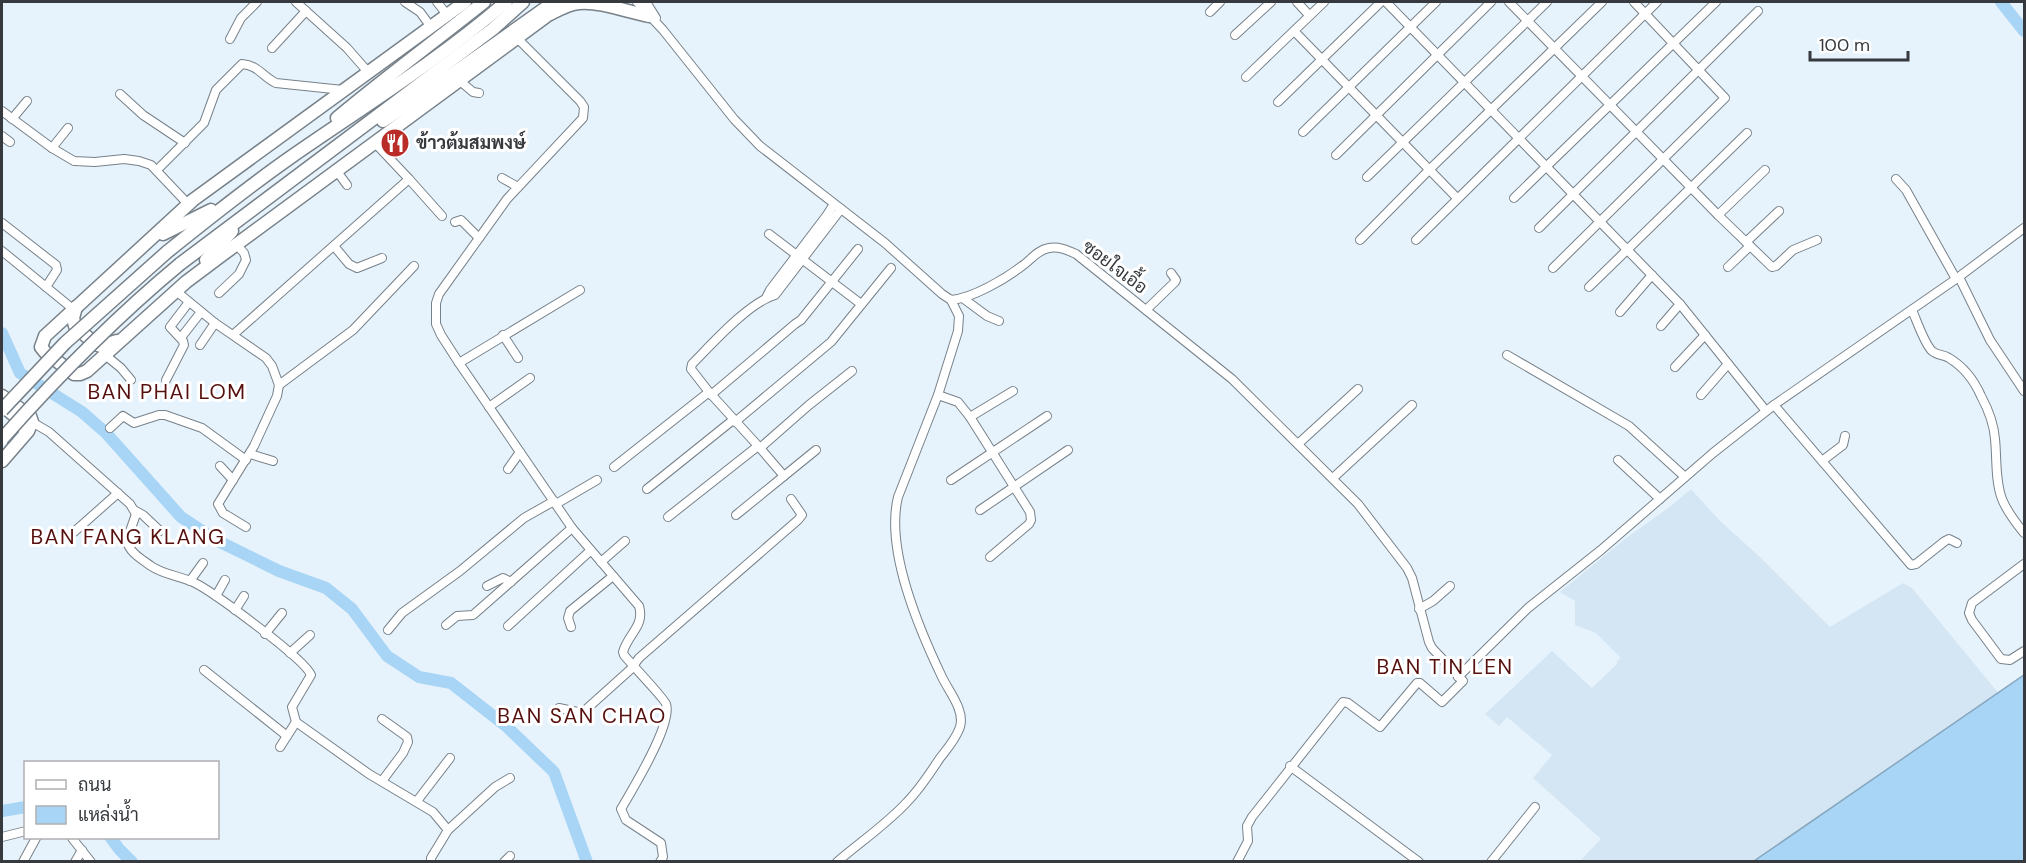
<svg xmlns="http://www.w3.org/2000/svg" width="2026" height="863" font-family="'DM Sans',Sarabun,sans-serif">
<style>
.built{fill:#d4e6f3}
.water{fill:#a8d5f5;stroke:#86a6be;stroke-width:1.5}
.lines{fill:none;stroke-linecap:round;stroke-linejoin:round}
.river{stroke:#a8d5f5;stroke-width:12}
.minor-casing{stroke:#778189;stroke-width:10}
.primary-casing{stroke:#778189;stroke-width:15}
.minor{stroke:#fff;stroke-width:8}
.primary{stroke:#fff;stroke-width:12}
.primary-bridge-casing{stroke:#778189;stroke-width:15;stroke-linecap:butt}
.primary-bridge{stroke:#fff;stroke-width:12}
.labels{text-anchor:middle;stroke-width:6;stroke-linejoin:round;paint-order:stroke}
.poi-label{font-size:18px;font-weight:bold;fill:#363a3e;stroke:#fff;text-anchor:start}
.street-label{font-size:18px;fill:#363a3e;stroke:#fff}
.quarter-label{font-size:21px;letter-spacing:1.5px;fill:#55100e;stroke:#fff}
</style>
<rect width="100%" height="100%" fill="#e7f3fc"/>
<path class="built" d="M1691,489l29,32 39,35 71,71 73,-44 9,5 88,107 -236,167 -184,-1 21,-22 -68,-61 19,-23 -45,-38 -8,9 -14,-12 67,-63 40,37 25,-24v-3l4,-3 -25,-25 -21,-8v-24l-15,-9 65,-53 46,-33z"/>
<path class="water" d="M2024,675v186h-270z"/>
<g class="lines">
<g class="river">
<path d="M2001,2l23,29"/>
<path d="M2,333l18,40 62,39 24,21 75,84 35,23 63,31 47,17 26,21 35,47 32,21 32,6 55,43 48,46 33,90"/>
<path d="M2,811l24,-4"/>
<path d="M111,838l8,11 13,13"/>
</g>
<g class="minor-casing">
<g id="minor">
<path d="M296,2l51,46 21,24"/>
<path d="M405,2l15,10 11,15"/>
<path d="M437,2l11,14"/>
<path d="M637,2l26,28 71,89 26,27 125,97 57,51 9,6c22,-2 54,-21 71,-34 9,-6 15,-16 27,-18 9,-2 18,2 27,6l156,125 126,125 49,64 5,10 17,64 3,6 31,33 -21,21 -22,-19h-3l-37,44 -32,-24 -5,-1 -91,115 -5,9 1,15 -11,21"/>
<path d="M646,2l10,16"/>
<path d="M1297,2l12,13"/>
<path d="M1386,2l294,302 86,107"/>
<path d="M1509,2l209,213 54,52 4,-1 17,-16 24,-10"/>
<path d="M1210,12l10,-10"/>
<path d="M1235,35l36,-33"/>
<path d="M1298,35l159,163"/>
<path d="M230,39l11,-21 16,-16"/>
<path d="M518,39l62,62 4,6 -1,11 -76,81 -68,95 -3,9v21l5,11 18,28 113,165 67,78c6,20 -11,28 -16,46l1,3c6,8 41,44 42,49 7,20 -34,86 -45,105l5,11 35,23 2,14 -3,5"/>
<path d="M272,48l34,-37"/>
<path d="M1246,77l78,-75"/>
<path d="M460,81l13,11 6,1"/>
<path d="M120,94l23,21 42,28"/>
<path d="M1278,102l103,-100"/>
<path d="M2,111l50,37 22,13 21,1 29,-3 15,2 12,4 37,39"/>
<path d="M12,119l15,-18"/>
<path d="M1303,132l133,-130"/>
<path d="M2,136l8,6"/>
<path d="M375,143l34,36"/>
<path d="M52,148l16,-20"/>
<path d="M1336,155l155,-153"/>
<path d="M157,170l47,-47 12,-33 26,-26c16,1 21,13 34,19l67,7"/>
<path d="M336,170l11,15"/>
<path d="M1367,177l180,-175"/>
<path d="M502,178l16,9"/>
<path d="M1896,179l10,11 50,89"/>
<path d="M1514,198l202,-196"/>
<path d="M841,209l-66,86c-27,8 -63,49 -83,69l-1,5 18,23 51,56 49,-43 43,-34"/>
<path d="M1718,215l47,-45"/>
<path d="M455,222l6,-2 18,18"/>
<path d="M2,223l54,42 1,5 -11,17"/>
<path d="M1539,228l219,-217"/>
<path d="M769,234l92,70"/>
<path d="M1360,240l70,-71 172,-167"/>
<path d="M1416,240l241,-238"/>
<path d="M1746,242l33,-31"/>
<path d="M334,246l15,18 8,4 25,-10"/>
<path d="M2,251l71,58"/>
<path d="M1728,267l22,-21"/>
<path d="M1553,268l172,-170 -91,-96"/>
<path d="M1959,277l31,63 34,51"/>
<path d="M1589,287l158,-154"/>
<path d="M176,291l39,32 51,35 6,8 7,19 -2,11 -23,50 -36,58 5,9 23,14"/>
<path d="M219,293l20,-19 7,-14 -2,-7 -8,-9"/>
<path d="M766,298l4,-8 57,-75 7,-11"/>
<path d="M964,299l23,17 12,5"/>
<path d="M1146,310l29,-28 1,-2 -5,-7"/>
<path d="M1912,310c5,11 12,33 20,41 6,5 11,3 17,7 15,9 25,22 32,38 7,13 13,29 14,43 2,19 0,42 7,60 5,13 14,24 22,34"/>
<path d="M1620,312l32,-37"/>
<path d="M1661,326l19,-22"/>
<path d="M234,334l175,-155 33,37"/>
<path d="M183,335l18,-23"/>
<path d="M503,335l15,23"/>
<path d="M200,345l15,-22"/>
<path d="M105,355l16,13 10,12"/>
<path d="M1507,355l122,71 56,51"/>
<path d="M459,363l121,-73"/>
<path d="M1675,367l30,-32"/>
<path d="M166,380l18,-35 -1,-4 -13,-14 19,-25"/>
<path d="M279,385l74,-55 61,-64"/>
<path d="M711,395l84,-71 6,-4 57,-71"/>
<path d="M938,395l20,7 12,15 60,95 1,8 -2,4 -39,33"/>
<path d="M1701,395l27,-31"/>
<path d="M1774,405l137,160 5,-1 29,-23 4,-2 8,4"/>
<path d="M489,407l41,-29"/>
<path d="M970,417l43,-26"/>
<path d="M32,422l17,10 81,72 6,10 -9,26c1,12 16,20 24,26 13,9 30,10 44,17 18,9 110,76 116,92l-19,32 4,15 73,52 64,38 15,18 -17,28v4"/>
<path d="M735,422l96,-80 60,-74"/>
<path d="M110,428l13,-12 11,7 25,-8h6l37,13 44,32"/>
<path d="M1298,444l60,-55"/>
<path d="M250,454l23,7"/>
<path d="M1618,460l42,39"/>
<path d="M1822,461l21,-16 2,-9"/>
<path d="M220,466l13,14"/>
<path d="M614,467l95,-75"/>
<path d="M508,469l12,-17"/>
<path d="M784,476l32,-26"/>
<path d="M1333,478l79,-73"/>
<path d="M951,480l96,-64"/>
<path d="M647,489l86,-69"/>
<path d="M556,504l41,-24"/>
<path d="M134,510l9,5 17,16"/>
<path d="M980,510l88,-60"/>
<path d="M736,515l48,-39 -24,-28"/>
<path d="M668,517l90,-71"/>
<path d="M74,532l44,-39"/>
<path d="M601,562l24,-21"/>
<path d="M2024,564l-52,39 -3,10 3,7 29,39 9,1 14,-9"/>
<path d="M190,581l13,-18"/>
<path d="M487,586l16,-8 8,4"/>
<path d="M216,596l9,-16"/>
<path d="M1419,609l14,-8 17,-15"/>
<path d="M235,610l9,-14"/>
<path d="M446,625l11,-9 16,-1 99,-87"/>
<path d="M508,626l82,-75"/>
<path d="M571,627l-3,-9 2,-7 43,-35"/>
<path d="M388,630l14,-17 58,-42 64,-53 30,-17"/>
<path d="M265,634l17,-21"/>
<path d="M290,653l20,-18"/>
<path d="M204,670l83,66"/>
<path d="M1458,677l70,-69 73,-58 112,-97 61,-48 182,-126 68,-51"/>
<path d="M559,708l23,5 49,-44 8,-11 159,-138 4,-5 -11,-16"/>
<path d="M280,747l16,-25"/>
<path d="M1290,766l129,96"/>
<path d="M382,781l21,-28 5,-11 -1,-5 -25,-18"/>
<path d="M417,801l33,-43"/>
<path d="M448,830l47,-43 15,-9"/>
<path d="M2,837l24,-6"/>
<path d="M72,838l19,24"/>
<path d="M23,862l13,-24"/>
<path d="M75,862l7,-12"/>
<path d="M504,862l6,-6"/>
<path d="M837,862c22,-19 51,-39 70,-60 13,-13 23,-29 33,-44 7,-9 16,-19 20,-31 5,-17 -11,-35 -18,-50 -23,-48 -57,-127 -44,-180l40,-102 20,-64 1,-15 -8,-16"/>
<path d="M1491,862l44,-55"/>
</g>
</g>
<g class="primary-casing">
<g id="primary">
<path d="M465,2l-272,198 -148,136 -4,11 4,5 29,22h6l7,-3 99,-89 36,-27 326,-240c10,-5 20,-11 31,-12 21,-2 49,9 70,13"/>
<path d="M337,118c48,-40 98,-77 147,-116"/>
<path d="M383,121l64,-43 107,-76"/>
<path d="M163,234l48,-24"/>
<path d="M167,252c41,-33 81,-65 124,-95 72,-50 148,-97 215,-155"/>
<path d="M206,260l26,-29"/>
<path d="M180,264l313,-235 30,-27"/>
<path d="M76,307l-3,11 2,8 20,18 6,2 16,-5"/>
<path d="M2,396l28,20 2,6 -4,9 -26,30"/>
<path d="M2,405l20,17 2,6"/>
</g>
</g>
<use href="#minor" class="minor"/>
<use href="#primary" class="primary"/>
<g class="primary-bridge-casing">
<g id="primary-bridge">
<path d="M2,410l63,-67 102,-91"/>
<path d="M2,439c55,-62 114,-122 178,-175"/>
</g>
</g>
<use href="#primary-bridge" class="primary-bridge"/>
</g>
<defs>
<g id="restaurant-disc" transform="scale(1.5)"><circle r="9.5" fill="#ba2c27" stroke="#fff"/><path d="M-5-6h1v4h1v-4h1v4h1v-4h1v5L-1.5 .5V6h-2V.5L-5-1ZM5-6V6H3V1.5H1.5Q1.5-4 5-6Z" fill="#fff"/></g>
</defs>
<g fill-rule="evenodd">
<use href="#restaurant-disc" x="395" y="143"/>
</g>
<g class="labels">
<g class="poi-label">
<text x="416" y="149">ข้าวต้มสมพงษ์</text>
</g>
<g class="street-label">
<text transform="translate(1115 267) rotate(37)" y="6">ซอยใจเอื้อ</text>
</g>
<g class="quarter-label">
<text x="167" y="399">BAN PHAI LOM</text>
<text x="128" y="544">BAN FANG KLANG</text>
<text x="1445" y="674">BAN TIN LEN</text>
<text x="582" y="723">BAN SAN CHAO</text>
</g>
</g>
<rect width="2026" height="863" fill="none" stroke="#363a3e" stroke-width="6"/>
<rect x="24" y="761" width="195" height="78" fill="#ffffff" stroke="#afb0b2" stroke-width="1.5"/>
<rect x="36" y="780" width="30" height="9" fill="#ffffff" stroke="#afb0b2" stroke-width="1.5"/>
<text x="78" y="791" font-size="18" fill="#363a3e">ถนน</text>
<rect x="36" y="806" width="30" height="18" fill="#a8d5f5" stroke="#afb0b2" stroke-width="1.5"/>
<text x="78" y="821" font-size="18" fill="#363a3e">แหล่งน้ำ</text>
<path d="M1810 51v9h98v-9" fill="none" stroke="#363a3e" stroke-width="3"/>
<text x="1819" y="51" font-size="18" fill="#363a3e" stroke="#ffffff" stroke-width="4.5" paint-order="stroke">100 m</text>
</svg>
